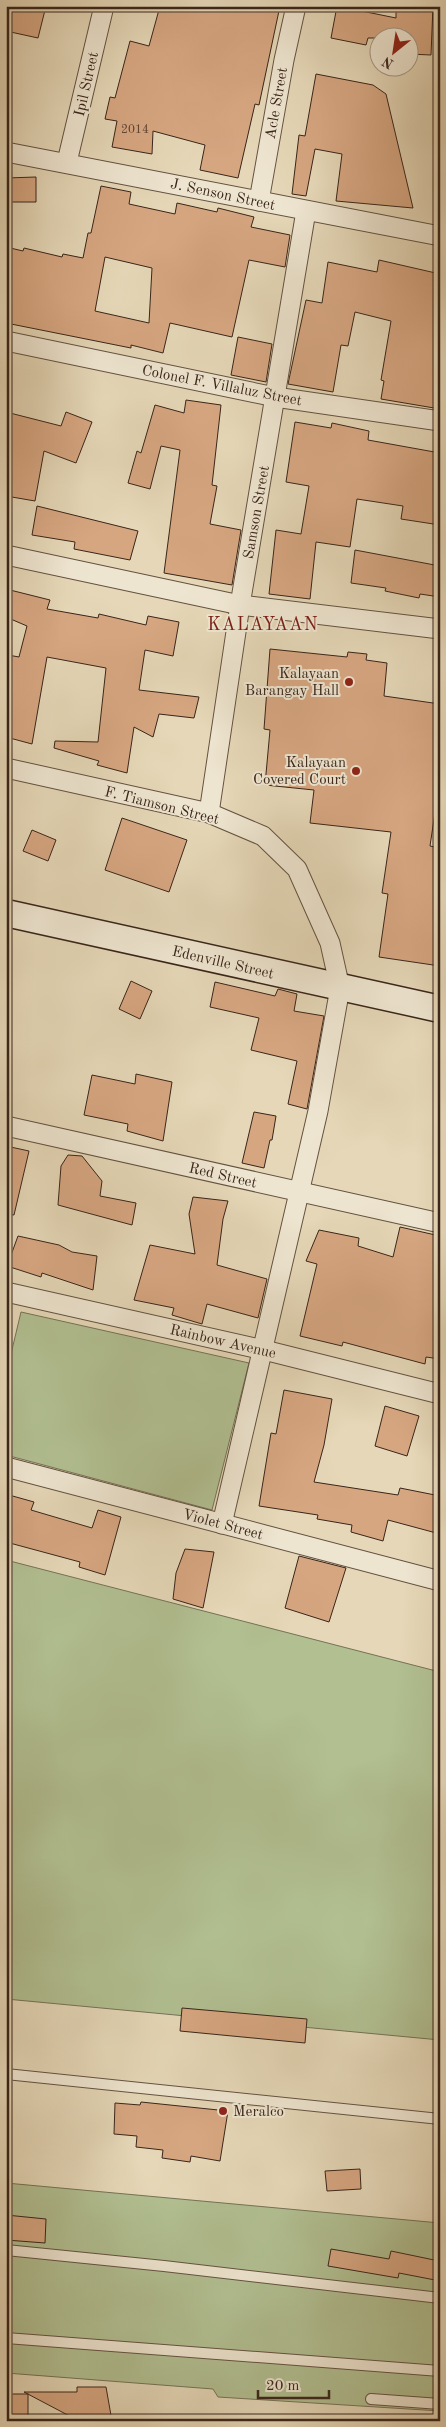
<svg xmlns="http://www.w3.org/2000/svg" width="446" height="2427" font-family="'Old Standard TT',serif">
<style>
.green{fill:#b1bf91;stroke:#757256}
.building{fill:#d6a681;stroke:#39251a;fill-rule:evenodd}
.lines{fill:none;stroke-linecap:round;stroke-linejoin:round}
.lane-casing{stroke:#645241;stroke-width:12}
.street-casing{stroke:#645241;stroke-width:21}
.secondary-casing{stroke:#39251a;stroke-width:29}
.lane{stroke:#eee5d0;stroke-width:10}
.street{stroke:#eee5d0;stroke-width:19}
.secondary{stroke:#eee5d0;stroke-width:26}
.poi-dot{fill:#8f2418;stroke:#eee5d0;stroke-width:2}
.labels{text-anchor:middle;stroke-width:4;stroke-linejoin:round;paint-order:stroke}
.number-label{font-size:12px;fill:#604534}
.street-label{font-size:15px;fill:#39251a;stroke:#eee5d0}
.poi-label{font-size:15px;fill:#39251a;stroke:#eee5d0;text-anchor:end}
.quarter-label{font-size:18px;letter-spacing:1px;fill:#7a1f14;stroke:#eee5d0}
</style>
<rect width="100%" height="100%" fill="#e5d7b7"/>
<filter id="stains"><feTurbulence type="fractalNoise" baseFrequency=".004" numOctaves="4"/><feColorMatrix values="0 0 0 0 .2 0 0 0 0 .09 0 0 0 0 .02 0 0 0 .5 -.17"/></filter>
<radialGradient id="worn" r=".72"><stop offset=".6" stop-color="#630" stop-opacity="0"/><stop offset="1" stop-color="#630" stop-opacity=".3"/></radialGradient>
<g class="green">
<path d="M21,1312l228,51 -37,147 -206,-55v-80z"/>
<path d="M6,1560l434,112v368l-434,-41z"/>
<path d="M6,2183l434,40v188l-222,-14 -5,-8 -207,-16z"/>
</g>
<g class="building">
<path d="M6,6h40l-8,32 -32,-7z"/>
<path d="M160,6h120l-21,99 -4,-1 -17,74 -38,-8 5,-25 -52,-14 -1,23 -40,-7 5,-26 -12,-2 5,-22 5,1 15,-57 19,5z"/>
<path d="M337,6l59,12v-12h37l-2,49 -23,-1v-16h-40l-2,7 -35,-7z"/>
<path d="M316,74l57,11 13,9 27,114 -77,-7 6,-47 -27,-5 -9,47 -14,-2 7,-59 6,1z"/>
<path d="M36,177v25h-30v-24z"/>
<path d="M101,186l30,6 -2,12 46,10 2,-11 40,9 1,-4 36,9 -3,10 39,8 -5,32 -36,-7 -17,77 -62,-14 -7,30 -32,-8v3l-125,-25v-76l17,4 1,-3 38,9 1,-3 20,4 5,-25h3zM105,257l47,11 -3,55 -54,-12z"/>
<path d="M379,260l61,14v135l-59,-10 3,-18 -3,-1 10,-59 -36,-9 -7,34 -7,-1 -8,47 -45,-8 18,-84 16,3 6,-41 49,10z"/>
<path d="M238,337l34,7 -6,38 -35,-7z"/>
<path d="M186,400l35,5 -9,80 5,1 -7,38 31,6 -9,55 -68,-12 16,-123 -19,-4 -11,43 -22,-6 9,-32 4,2 14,-48 29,8z"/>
<path d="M6,412l55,14 5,-14 26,10 -16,41 -32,-12 -9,50 -29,-5z"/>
<path d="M295,422l36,6 1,-5 37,8 -1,9 72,13v72l-39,-6 2,-13 -46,-7 -7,48 -34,-5 -6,57 -41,-5 7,-64 25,4 8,-48 -23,-4z"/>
<path d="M37,506l101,25 -8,29 -56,-11 1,-7 -43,-7z"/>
<path d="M355,550l85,16v31l-20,-3 -1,4 -34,-7 1,-3 -35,-5z"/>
<path d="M6,589l44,11 -3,9 51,9 1,-4 47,11 2,-9 31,6 -6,34 -28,-6 -6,40 60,7 -5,21 -35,-4 -6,23 -19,-10 -7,46 -30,-8 2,-4 -45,-13 1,-7 43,1 8,-74 -59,-11 -15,87 -26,-7v-67l2,-15 11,2 8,-31 -21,-9z"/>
<path d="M270,649l77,8 1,-5 19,2 -1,6 21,3 -3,33 56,8v75l-10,67 10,2v118l-61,-9 9,-63 -6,-1 9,-61 -81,-9 4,-33 -49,-5 5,-55 -6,-1z"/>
<path d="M122,818l65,22 -18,52 -64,-22z"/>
<path d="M32,830l24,10 -8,21 -25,-10z"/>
<path d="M131,981l21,10 -12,28 -21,-10z"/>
<path d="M215,982l60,14 3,-7 19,5 -3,17 30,5 -17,93 -19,-5 9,-43 -46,-11 8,-32 -49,-11z"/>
<path d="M136,1074l36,8 -9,59 -36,-10 1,-7 -44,-9 8,-40 43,9z"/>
<path d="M254,1112l22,4 -4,24h-2l-6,28 -22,-5z"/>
<path d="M6,1146l23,5 -15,64 -8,-1z"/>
<path d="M68,1155l14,1 20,25 -2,15 36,7 -4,22 -74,-20 3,-39z"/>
<path d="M193,1197l35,4 -5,18 -6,46 50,14 -9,39 -51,-14 -5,20 -30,-9 2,-7 -40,-8 16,-55 45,9 -6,-40z"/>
<path d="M400,1227l40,9v123l-14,-2 -1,7 -82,-22 -1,4 -42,-10 17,-72 -11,-3 13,-31 40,8 -1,8 35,11z"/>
<path d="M18,1236l41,9 13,7 25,4 -4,34 -51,-17 -1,4 -34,-11z"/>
<path d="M284,1390l48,9 -8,46 -10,37 84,13 2,-7 40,8v38l-52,-14 -5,21 -32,-9 1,-7 -35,-6 1,-4 -59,-9 12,-73 5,1z"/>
<path d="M385,1406l34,10 -12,40 -32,-10z"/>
<path d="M9,1495l25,7 -3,8 61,18 6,-18 23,7 -16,58 -26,-8 1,-5 -74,-20v-37z"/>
<path d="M185,1549l29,3 -11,56 -30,-9 3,-26z"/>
<path d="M299,1556l47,12 -17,54 -44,-14z"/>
<path d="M182,2008l125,11 -2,24 -125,-12z"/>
<path d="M141,2102l87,9 -8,50 -29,-5 -1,6 -28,-4 1,-8 -27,-3 1,-11 -23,-2 1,-31 25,2z"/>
<path d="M360,2169l1,20 -34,2 -2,-20z"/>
<path d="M6,2215l40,4 -1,24 -39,-3z"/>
<path d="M331,2249l58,10 2,-8 48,10 -4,19 -36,-7 -1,5 -70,-12z"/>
<path d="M77,2387h29l6,34h-33l-55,-29h53z"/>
<rect x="7" y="2394" width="21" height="27"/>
</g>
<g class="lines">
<g class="lane-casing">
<g id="lane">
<path d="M6,2074l434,45"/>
<path d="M6,2250l158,16 276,32"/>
<path d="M6,2338l434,33"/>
<path d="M371,2399l69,5"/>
</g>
</g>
<g class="street-casing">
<g id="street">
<path d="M6,152l434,84"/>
<path d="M67,162l37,-156"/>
<path d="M259,201l25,-141 12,-54"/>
<path d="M6,341l269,56 165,24"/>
<path d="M6,555l234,50 200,24"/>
<path d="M6,768l203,45 54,23 34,33 33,74 10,45 -22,123 -96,413"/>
<path d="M209,813l31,-208 66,-394"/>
<path d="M6,1126l434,97"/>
<path d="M6,1292l258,58 176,44"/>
<path d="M6,1467l434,114"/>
</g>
</g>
<g class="secondary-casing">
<path id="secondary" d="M6,913l434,96"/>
</g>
<use href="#lane" class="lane"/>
<use href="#street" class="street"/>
<use href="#secondary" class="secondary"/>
</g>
<g class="poi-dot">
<circle cx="349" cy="682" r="5"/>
<circle cx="356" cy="771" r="5"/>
<circle cx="223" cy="2111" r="5"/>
</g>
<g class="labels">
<g class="number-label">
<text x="135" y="133">2014</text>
</g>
<g class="street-label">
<text transform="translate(86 84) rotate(-77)" y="5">Ipil Street</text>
<text transform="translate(276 103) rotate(-80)" y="5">Acle Street</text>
<text transform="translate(223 194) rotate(12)" y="5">J. Senson Street</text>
<text transform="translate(222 385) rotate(11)" y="5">Colonel F. Villaluz Street</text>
<text transform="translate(256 512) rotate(-80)" y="5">Samson Street</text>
<text transform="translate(162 805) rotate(14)" y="5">F. Tiamson Street</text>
<text transform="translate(223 962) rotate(13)" y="5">Edenville Street</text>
<text transform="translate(223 1175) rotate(13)" y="5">Red Street</text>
<text transform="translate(223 1341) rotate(13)" y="5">Rainbow Avenue</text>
<text transform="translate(223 1524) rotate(15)" y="5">Violet Street</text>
</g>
<g class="poi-label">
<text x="339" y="678">Kalayaan<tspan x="339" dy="17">Barangay Hall</tspan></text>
<text x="346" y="767">Kalayaan<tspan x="346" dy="17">Covered Court</tspan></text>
<text x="233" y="2116" text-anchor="start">Meralco</text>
</g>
<g class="quarter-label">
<text x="263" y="630">KALAYAAN</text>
</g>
</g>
<rect width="446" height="2427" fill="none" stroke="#e5d7b7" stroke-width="25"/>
<rect x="8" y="8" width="431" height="2412" fill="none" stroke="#39251a" stroke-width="2.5"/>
<rect x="12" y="12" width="421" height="2402" fill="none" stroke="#39251a"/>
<g transform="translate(394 52) rotate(210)"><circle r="24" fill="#eee5d0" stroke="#a69887"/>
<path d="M0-4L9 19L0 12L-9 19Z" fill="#8f2418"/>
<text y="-8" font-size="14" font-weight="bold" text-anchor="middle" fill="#39251a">N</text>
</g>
<path d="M258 2390v8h71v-8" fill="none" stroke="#39251a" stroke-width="2.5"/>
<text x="266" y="2390" font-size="15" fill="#39251a" stroke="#eee5d0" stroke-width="4" paint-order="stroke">20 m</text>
<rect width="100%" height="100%" filter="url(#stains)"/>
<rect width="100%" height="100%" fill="url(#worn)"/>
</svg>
